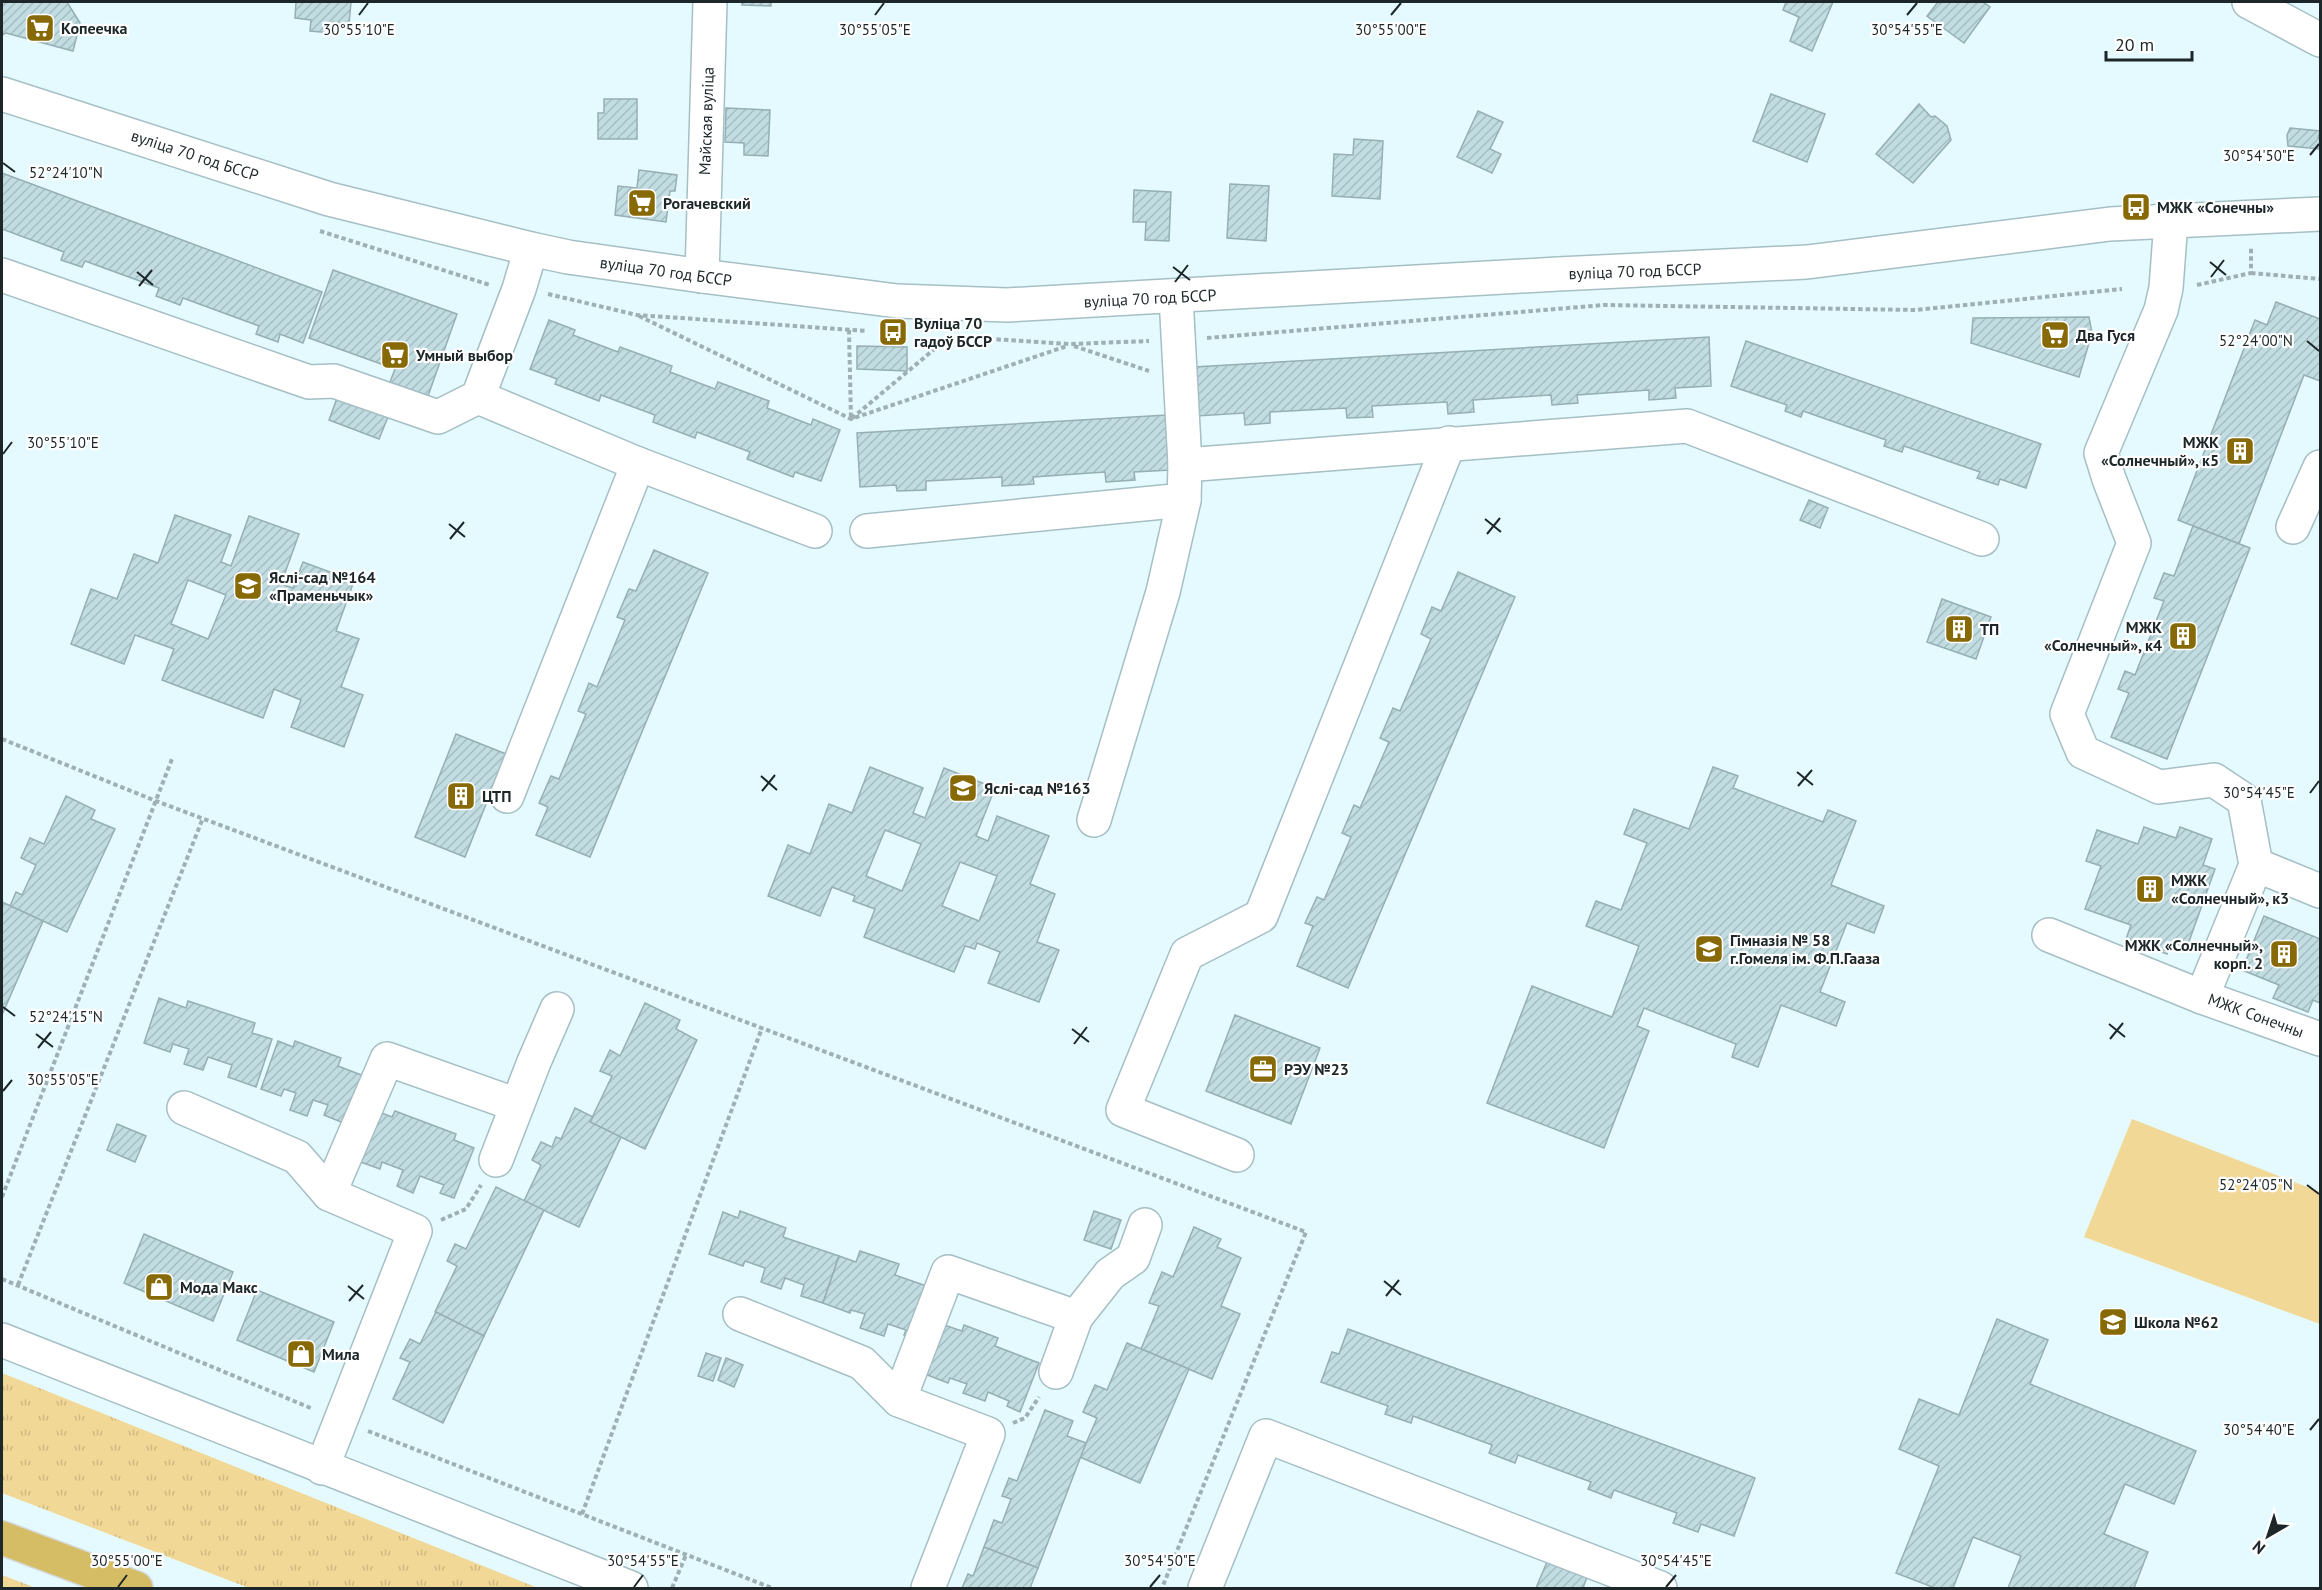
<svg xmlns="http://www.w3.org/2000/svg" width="2322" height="1590" font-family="'PT Sans',sans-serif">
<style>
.grass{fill:url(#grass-tufts)}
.pitch{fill:#f2d896}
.building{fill:url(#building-hatch);stroke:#95afb4;stroke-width:1.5;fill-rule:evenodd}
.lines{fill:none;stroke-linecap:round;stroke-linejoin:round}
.minor-casing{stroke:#a5bfc4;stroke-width:36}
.major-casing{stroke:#d6d8d8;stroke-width:36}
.path{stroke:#9fb0b4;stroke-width:4;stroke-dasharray:4.5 3;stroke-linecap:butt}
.minor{stroke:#fff;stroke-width:33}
.major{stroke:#d5bd66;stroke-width:33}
.ticks{fill:none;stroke:#1d2729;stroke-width:2}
.labels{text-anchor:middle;stroke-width:4.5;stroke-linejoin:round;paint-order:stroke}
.poi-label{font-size:16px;font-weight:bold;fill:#1d2729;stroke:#fff;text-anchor:start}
.street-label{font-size:16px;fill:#1d2729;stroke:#fff}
.ticks-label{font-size:15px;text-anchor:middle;fill:#1d2729;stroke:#fff;stroke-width:4.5;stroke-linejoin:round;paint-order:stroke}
</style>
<defs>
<pattern id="grass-tufts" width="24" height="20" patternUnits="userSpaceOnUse" patternTransform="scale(1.5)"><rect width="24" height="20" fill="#f2d896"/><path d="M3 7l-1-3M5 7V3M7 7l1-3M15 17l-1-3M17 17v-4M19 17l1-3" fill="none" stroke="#cfb981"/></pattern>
<pattern id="building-hatch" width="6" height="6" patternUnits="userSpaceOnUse" patternTransform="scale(1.5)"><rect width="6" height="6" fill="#c2dde2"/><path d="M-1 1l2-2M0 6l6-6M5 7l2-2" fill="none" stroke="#a6bec2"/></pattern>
</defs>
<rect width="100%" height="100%" fill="#e4fafe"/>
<g class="grass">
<path d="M2,1373l536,215h-289l-247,-95z"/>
<path d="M2,1575l34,13h-34z"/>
</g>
<path class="pitch" d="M2132,1119l188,73v132l-236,-87z"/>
<g class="building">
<path d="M2,2h65l13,21 -7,28 -67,-18 -4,2z"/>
<path d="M296,2h55l-2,22 -16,-2 -1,11 -22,-2 1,-11 -16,-2z"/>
<path d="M742,2h29v4l-29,-1z"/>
<path d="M1786,2h47l-21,49 -22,-10 9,-24 -16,-7z"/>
<path d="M1938,2h45l7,5 -26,36 -37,-27z"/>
<path d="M1771,94l54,20 -18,48 -54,-21z"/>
<path d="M604,99h33v40h-39v-26h6z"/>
<path d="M1919,104l12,13 4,-1 12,10 4,14 -38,43 -37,-29z"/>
<path d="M726,108l44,2 -2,46 -24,-1v-12l-19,-1z"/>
<path d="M1478,111l25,11 -13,27 11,5 -9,19 -35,-16z"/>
<path d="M2290,128l30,3 -2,7h2v11l-32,-3 -1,-11z"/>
<path d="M1354,139l29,2 -3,58 -48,-3 2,-42 19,1z"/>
<path d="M639,170l38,5 -2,16h-5l-4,31 -51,-7 3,-29 19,2z"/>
<path d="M2,173l320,119 -19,51 -23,-9 -2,8 -22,-8 3,-8 -76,-28 -3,7 -24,-9 3,-8 -74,-27 -3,6 -21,-7 3,-8 -62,-23z"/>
<path d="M1230,184l39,2 -3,55 -39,-3z"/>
<path d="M1134,190l37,2 -2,49 -24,-1 1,-18h-13z"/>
<path d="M333,270l124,44 -29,82 -38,-14 5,-13 -86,-31z"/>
<path d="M2276,302l44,17v62l-16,-6 -65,169 -61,-24 77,-200 12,5z"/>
<path d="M2089,317l3,16 -13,44 -108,-34 2,-25z"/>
<path d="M549,320l26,10 -2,5 45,17 2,-5 52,19 -2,6 45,17 3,-7 51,19 -2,7 44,17 2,-6 27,11 -19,51 -26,-9 -2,5 -46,-18 3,-7 -53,-20 -2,6 -42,-16 2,-7 -54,-20 -2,6 -44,-17 2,-5 -27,-10z"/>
<path d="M1709,337l2,49 -36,2 1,10 -27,2v-10l-72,5 1,8 -26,2 -1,-10 -78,5 1,12 -26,2 -1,-12 -75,4 1,11 -26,1 -1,-10 -76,4v11l-25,2 -1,-12 -47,3 -3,-49z"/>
<path d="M1746,341l295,103 -15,44 -26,-9 -2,6 -21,-7 3,-6 -76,-26 -2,6 -18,-6 2,-6 -83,-29 -2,6 -16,-6 2,-6 -56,-19z"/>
<path d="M857,346l50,1v24l-50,-2z"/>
<path d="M337,398l51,19 -9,22 -50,-19z"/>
<path d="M1167,415l3,55 -36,2 1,8 -29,2 -1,-10 -72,5 1,7 -32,2v-9l-76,4v9l-29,1 -1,-6 -36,2 -3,-54z"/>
<path d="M1809,500l19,8 -8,20 -20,-8z"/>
<path d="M175,515l56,20 -10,27 10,4 18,-50 50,18 -18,50 12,4 10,-26 51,19 -18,50 23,8 -18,48 22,8 -19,52 -53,-20 10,-27 -27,-11 -11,29 -101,-38 12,-31 -39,-14 -11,29 -53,-20 20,-55 26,10 17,-45 24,9zM188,580l38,15 -18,44 -37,-15z"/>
<path d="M2193,526l57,22 -83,211 -56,-22 18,-44 -11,-4 7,-18 10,4 29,-74 -10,-3 10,-25 10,3z"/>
<path d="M654,550l54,23 -118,284 -54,-22 12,-28 -9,-4 12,-27 8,3 27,-65 -8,-3 11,-28 8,4 28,-67 -8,-3 12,-28 7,2z"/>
<path d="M1458,572l57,25 -167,391 -51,-22 16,-40 -8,-3 12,-26 7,3 27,-63 -9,-4 12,-28 6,3 29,-66 -9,-4 13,-30 7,3 31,-72 -10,-5 11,-27 9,4z"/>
<path d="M1942,599l49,18 -15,42 -49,-17z"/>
<path d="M456,734l50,20 -41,103 -50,-20z"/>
<path d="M870,767l53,21 -10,25 12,5 19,-50 51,20 -19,48 12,5 9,-25 52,20 -19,48 25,10 -18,48 22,8 -20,52 -51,-19 12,-31 -23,-9 -2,6 -10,-3 -11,26 -90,-35 11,-28 -22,-8 2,-5 -23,-9 -12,29 -52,-20 20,-51 22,9 19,-50 23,9zM885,830l36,14 -19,47 -36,-15zM960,862l37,14 -18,45 -37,-15z"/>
<path d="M1713,767l25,9 -5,12 90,34 5,-12 28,11 -25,64 53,21 -10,27 -27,-10 -27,69 25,10 -9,24 -55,-21 -23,62 -26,-10 4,-13 -92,-36 -7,18 12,5 -45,117 -117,-45 45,-117 80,31 27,-71 -53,-20 10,-25 25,9 26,-67 -23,-9 10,-25 55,20z"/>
<path d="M66,796l29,14 -4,9 24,10 -48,103 -57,-26 6,-14 6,3 14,-30 -15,-7 9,-20 14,6z"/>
<path d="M2144,827l32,11 4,-11 32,12 -9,26 12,4 -28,78 -16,-5 -4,12 -41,-15 5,-14 -46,-16 16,-43 -15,-5 11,-31 41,14z"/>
<path d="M2,902l41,19 -41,94z"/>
<path d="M2264,916l56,23v64l-7,-3 -5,12 -35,-14 6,-13 -37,-15z"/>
<path d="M159,998l27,10 2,-7 67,22 -3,10 20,6 -16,48 -28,-10 4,-12 -24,-8 -5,13 -19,-6 5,-15 -16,-5 -3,8 -26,-9z"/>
<path d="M645,1003l35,17 -4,9 21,11 -52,109 -55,-27 22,-46 -12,-5 10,-21 10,6z"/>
<path d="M1235,1015l85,33 -29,76 -85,-33z"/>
<path d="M278,1041l15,6 2,-6 46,17 -3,8 31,12 -18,48 -27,-11 4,-10 -15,-5 -6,16 -17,-6 6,-17 -12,-4 -3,7 -20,-7z"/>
<path d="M575,1108l18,9 -3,5 31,15 -42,90 -55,-26 17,-36 -9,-5 9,-18 11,5 4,-10 5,2z"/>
<path d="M374,1110l18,7 3,-6 61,23 -2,6 20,8 -20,50 -14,-5 4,-8 -24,-9 -7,17 -16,-7 6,-16 -21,-8 -2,7 -25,-9z"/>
<path d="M117,1124l29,12 -11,26 -28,-12z"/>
<path d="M496,1187l48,23 -60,126 -49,-24 22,-46 -10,-5 8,-17 11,5z"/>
<path d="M740,1211l46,17 -3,9 56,19 -16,47 -22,-7 3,-11 -19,-7 -4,11 -20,-7 4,-14 -20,-7 -2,5 -34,-12 14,-42 15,6z"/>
<path d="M1094,1211l27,9 -10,29 -27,-9z"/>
<path d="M1194,1227l27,12 -4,8 24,11 -20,48 19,8 -28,65 -71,-30 18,-43 -10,-3 13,-31 11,5z"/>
<path d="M144,1234l89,38 -20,49 -89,-38z"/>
<path d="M860,1251l39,13 -4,11 40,14 -17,50 -14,-4 2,-5 -18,-6 -4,12 -24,-8 5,-14 -14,-4 -1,3 -27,-10 16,-47 17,6z"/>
<path d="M257,1290l77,32 -20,50 -77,-32z"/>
<path d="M436,1312l48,24 -41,87 -50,-24 17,-37 -10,-4 10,-19 10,5z"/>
<path d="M1997,1319l51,21 -18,44 166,67 -22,53 -49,-20 -21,50 44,18 -14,36h-126l13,-32 -48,-19 -20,51h-18l-39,-15 43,-107 -40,-17 20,-50 40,16z"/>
<path d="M944,1325l18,6 2,-6 34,13 -3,8 44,17 -19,49 -13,-6 2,-5 -21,-9 -3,9 -22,-8 4,-9 -17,-6 -2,5 -23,-9z"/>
<path d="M1348,1329l407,149 -21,58 -33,-12 -3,8 -25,-9 4,-10 -63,-23 -3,8 -23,-9 3,-7 -73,-27 -3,8 -26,-10 3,-8 -79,-29 -2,7 -26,-9 3,-8 -67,-24 11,-30 7,2z"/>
<path d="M1127,1343l62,26 -49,114 -60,-26 17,-39 -14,-6 12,-27 12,5z"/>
<path d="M706,1353l15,5 -8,23 -15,-5z"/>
<path d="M726,1358l17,7 -9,22 -16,-7z"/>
<path d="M1045,1410l28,11 -6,15 19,7 -48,125 -54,-21 10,-27 8,3 9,-24 -9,-3 7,-18 8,3z"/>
<path d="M984,1547l54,21 -8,20h-68l6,-14 5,2z"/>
<path d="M1547,1562l40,15 -4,11h-47z"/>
</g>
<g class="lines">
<g class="minor-casing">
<g id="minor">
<path d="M2249,2l71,38"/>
<path d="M2,94l327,105 202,50 37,8 134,19 195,25 110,4 551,-31 249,-12 303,-38 210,-10"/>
<path d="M2171,221l-5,67 -5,22 -60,143 8,26 25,64 -67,171 16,38 76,35 55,-7 30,20 12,65 -54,132 118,42"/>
<path d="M2,275l307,107 25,-1 104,36 40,-20 41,-108 12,-40"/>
<path d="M702,276l8,-274"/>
<path d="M478,397l160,67 177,67"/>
<path d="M1185,465l502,-39 295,113"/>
<path d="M2293,527l27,-60"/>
<path d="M867,531l317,-31"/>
<path d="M507,796l131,-332"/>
<path d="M1094,820l69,-228 21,-92 1,-35 -9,-168"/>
<path d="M2256,865l64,26"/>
<path d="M2049,935l153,62"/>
<path d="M184,1108l113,49 32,37 86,37 -93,237"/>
<path d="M1237,1155l-114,-45 64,-156 74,-38 188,-473"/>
<path d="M496,1160l38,-98 23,-53"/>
<path d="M329,1194l58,-135 130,46"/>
<path d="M740,1314l122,49 37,37 89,34 -60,154"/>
<path d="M2,1340l629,248"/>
<path d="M1056,1372l20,-55 34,-43 23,-16 12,-33"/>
<path d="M899,1400l49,-128 128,45"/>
<path d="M1205,1588l61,-152 394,152"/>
</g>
</g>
<g class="major-casing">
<path id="major" d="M2,1538l134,50"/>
</g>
<g class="path">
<path d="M320,231l170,54"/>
<path d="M2251,273l69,6"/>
<path d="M2197,285l54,-12v-27"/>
<path d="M548,294l89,21 230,16"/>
<path d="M639,316l212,103 216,-73"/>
<path d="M849,330l2,89 99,-83"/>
<path d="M959,337l111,7 79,-3"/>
<path d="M1207,338l397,-33 312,5 206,-21"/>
<path d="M1074,346l75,25"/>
<path d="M2,739l154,62 1150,431 -144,356"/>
<path d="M2,1197l170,-438"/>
<path d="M441,1220l25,-11 15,-24"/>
<path d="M2,1279l311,130"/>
<path d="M18,1285l185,-467"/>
<path d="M1013,1423l12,-5 14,-21"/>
<path d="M368,1431l404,157"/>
<path d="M582,1514l180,-486"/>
<path d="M672,1588l14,-33"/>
</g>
<use href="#minor" class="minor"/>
<use href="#major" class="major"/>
</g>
<path class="ticks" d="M359,15l9,-12M875,15l9,-12M1391,15l10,-12M1907,15l10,-12M2310,155l9,-11M3,163l12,9M2210,262l16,13M1173,267l17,13M137,272l16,13M2211,277l13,-17M1175,282l13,-17M139,286l13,-16M2307,341l12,10M3,454l9,-12M1485,519l16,13M449,524l16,13M1487,534l13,-16M450,539l14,-17M1797,772l16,13M761,776l16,14M1798,786l14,-16M762,791l13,-16M2310,793l9,-12M3,1007l12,9M2109,1024l16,13M1072,1029l17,13M36,1034l17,13M2110,1039l13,-16M1074,1044l13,-17M38,1048l13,-16M3,1091l9,-11M2307,1185l12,9M1384,1281l17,14M348,1286l16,13M1386,1296l13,-16M349,1301l14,-16M2310,1430l9,-11M118,1587l9,-12M634,1587l9,-12M1150,1587l10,-12M1666,1587l10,-12"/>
<defs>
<g id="supermarket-square" transform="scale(1.5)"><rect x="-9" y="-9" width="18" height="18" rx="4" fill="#876a06" stroke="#fff"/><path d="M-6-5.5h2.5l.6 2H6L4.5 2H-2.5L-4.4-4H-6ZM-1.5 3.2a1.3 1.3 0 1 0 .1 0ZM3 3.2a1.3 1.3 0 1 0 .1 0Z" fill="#fff"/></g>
<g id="bus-square" transform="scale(1.5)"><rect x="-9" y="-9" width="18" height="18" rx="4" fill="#876a06" stroke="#fff"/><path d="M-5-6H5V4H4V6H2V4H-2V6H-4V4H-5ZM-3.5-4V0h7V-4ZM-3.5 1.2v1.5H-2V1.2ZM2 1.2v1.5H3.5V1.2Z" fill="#fff"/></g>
<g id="building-square" transform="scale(1.5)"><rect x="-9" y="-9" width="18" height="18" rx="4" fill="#876a06" stroke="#fff"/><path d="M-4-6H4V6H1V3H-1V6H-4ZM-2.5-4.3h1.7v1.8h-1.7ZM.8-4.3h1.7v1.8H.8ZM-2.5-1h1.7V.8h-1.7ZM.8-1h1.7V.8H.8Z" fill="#fff"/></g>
<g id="school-square" transform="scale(1.5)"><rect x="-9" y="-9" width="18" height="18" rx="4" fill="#876a06" stroke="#fff"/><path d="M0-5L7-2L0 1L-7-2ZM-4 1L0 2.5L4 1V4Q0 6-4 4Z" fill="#fff"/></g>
<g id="office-square" transform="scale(1.5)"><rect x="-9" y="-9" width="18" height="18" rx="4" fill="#876a06" stroke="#fff"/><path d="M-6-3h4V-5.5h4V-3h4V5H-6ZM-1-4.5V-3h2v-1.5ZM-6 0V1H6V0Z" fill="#fff"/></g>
<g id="shop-square" transform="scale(1.5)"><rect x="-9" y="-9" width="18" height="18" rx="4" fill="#876a06" stroke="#fff"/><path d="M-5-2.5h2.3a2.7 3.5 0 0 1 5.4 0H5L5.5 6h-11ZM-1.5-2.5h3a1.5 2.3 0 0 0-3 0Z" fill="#fff"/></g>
</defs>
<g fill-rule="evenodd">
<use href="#supermarket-square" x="40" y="28"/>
<use href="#supermarket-square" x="642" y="203"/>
<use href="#bus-square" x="2136" y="207"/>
<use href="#bus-square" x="893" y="332"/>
<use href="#supermarket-square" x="2055" y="335"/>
<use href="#supermarket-square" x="395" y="355"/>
<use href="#building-square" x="2240" y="451"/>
<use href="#school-square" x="248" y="586"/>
<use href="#building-square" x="1959" y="629"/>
<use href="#building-square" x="2183" y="636"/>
<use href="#school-square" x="963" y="788"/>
<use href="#building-square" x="461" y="796"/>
<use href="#building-square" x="2150" y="889"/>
<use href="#school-square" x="1709" y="949"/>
<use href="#building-square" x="2284" y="954"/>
<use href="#office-square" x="1263" y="1069"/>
<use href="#shop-square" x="159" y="1287"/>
<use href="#school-square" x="2113" y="1322"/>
<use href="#shop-square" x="301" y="1354"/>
</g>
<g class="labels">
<g class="poi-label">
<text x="61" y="34">Копеечка</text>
<text x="663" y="209">Рогачевский</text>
<text x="2157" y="213">МЖК «Сонечны»</text>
<text x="914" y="329">Вуліца 70<tspan x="914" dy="18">гадоў БССР</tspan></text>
<text x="2076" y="341">Два Гуся</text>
<text x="416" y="361">Умный выбор</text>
<text x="2219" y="448" text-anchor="end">МЖК<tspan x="2219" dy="18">«Солнечный», к5</tspan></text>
<text x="269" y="583">Яслі-сад №164<tspan x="269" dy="18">«Праменьчык»</tspan></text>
<text x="2162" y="633" text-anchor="end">МЖК<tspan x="2162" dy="18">«Солнечный», к4</tspan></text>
<text x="1980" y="635">ТП</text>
<text x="984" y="794">Яслі-сад №163</text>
<text x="482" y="802">ЦТП</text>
<text x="2171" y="886">МЖК<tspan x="2171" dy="18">«Солнечный», к3</tspan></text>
<text x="1730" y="946">Гімназія № 58<tspan x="1730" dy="18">г.Гомеля ім. Ф.П.Гааза</tspan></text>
<text x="2263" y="951" text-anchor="end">МЖК «Солнечный»,<tspan x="2263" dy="18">корп. 2</tspan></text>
<text x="1284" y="1075">РЭУ №23</text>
<text x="180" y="1293">Мода Макс</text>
<text x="2134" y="1328">Школа №62</text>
<text x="322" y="1360">Мила</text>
</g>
<g class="street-label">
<text transform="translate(706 121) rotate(-88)" y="6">Майская вуліца</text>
<text transform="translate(195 155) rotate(18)" y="6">вуліца 70 год БССР</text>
<text transform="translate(666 271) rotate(8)" y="6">вуліца 70 год БССР</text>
<text transform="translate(1635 271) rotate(-2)" y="6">вуліца 70 год БССР</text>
<text transform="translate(1150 298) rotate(-3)" y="6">вуліца 70 год БССР</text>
<text transform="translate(2256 1015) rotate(20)" y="6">МЖК Сонечны</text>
</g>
</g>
<g class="ticks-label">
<text x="359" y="35">30°55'10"E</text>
<text x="875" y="35">30°55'05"E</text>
<text x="1391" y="35">30°55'00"E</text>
<text x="1907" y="35">30°54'55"E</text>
<text x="2259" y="161">30°54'50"E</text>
<text x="66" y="178">52°24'10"N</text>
<text x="2256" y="346">52°24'00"N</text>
<text x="63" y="448">30°55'10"E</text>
<text x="2259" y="798">30°54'45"E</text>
<text x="66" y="1022">52°24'15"N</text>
<text x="63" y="1085">30°55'05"E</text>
<text x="2256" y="1190">52°24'05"N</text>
<text x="2259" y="1435">30°54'40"E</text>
<text x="127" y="1566">30°55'00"E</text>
<text x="643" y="1566">30°54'55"E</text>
<text x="1160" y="1566">30°54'50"E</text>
<text x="1676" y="1566">30°54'45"E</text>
</g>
<rect width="2322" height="1590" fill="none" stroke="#1d2729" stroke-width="6"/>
<g transform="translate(2268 1536) rotate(219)" stroke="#ffffff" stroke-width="4.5" paint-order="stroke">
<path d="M0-4.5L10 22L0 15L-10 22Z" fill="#1d2729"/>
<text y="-9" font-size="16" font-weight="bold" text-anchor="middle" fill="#1d2729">N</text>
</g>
<path d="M2106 51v9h86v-9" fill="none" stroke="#1d2729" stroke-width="3"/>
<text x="2115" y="51" font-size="18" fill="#1d2729" stroke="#ffffff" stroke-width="4.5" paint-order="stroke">20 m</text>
</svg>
